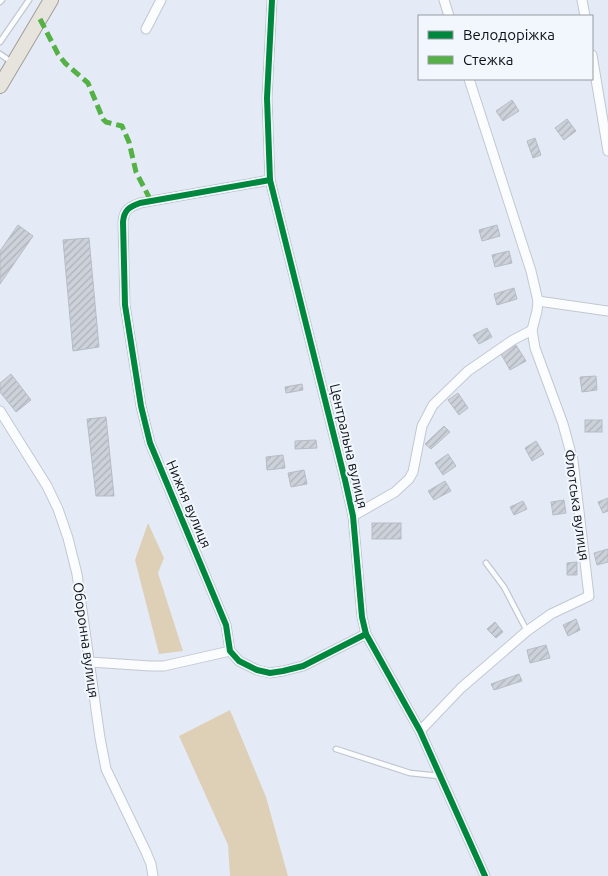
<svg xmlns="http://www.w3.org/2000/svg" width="608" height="876" font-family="Ubuntu,sans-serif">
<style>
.grass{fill:#ddd0b7}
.building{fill:url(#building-hatch);stroke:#b7bcc4}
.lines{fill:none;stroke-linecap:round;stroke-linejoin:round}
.service-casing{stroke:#c2c7d0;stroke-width:7}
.minor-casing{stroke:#c2c7d0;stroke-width:11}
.primary-casing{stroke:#a19e96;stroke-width:16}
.service{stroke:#fbfcfe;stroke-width:4.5}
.minor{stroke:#fbfcfe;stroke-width:9}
.primary{stroke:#e7e4de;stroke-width:14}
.quiet{stroke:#54b145;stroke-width:5;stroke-dasharray:10 5;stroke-linecap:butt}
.cycleway-casing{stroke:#f2f7fe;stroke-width:9}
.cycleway{stroke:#00873e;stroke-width:6}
.labels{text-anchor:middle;stroke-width:4;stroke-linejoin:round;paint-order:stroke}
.street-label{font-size:14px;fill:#0c1016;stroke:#f2f7fe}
</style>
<defs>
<pattern id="building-hatch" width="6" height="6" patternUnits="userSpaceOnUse" patternTransform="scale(1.25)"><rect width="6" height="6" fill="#ccd1da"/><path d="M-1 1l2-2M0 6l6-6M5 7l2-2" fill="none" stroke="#aeb2ba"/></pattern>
</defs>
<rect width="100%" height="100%" fill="#e5ebf6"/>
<g class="grass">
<path d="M148,523l16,35 -6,15 25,78 -24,3 -24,-94z"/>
<path d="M230,710l36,87 22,79h-58l-2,-31 -49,-109z"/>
</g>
<g class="building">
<path d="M512,100l7,11 -16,10 -7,-10z"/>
<path d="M567,119l9,12 -12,9 -9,-12z"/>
<path d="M535,138l6,17 -8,3 -6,-17z"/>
<path d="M18,225l15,11 -33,48v-33z"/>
<path d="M497,225l3,11 -18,5 -3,-11z"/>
<path d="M89,238l10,109 -26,4 -10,-111z"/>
<path d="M509,251l3,12 -17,4 -3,-12z"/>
<path d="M514,288l3,11 -20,6 -3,-11z"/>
<path d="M487,328l5,9 -13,7 -6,-9z"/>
<path d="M516,345l10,16 -16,9 -9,-16z"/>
<path d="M11,374l20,26 -15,12 -16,-20v-9z"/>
<path d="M596,376l1,14 -15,2 -2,-15z"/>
<path d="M302,384l1,6 -17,3 -1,-6z"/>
<path d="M458,393l10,15 -9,7 -11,-15z"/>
<path d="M106,417l8,79h-18l-9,-77z"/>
<rect x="585" y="420" width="17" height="12"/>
<path d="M444,426l6,6 -19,17 -6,-5z"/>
<path d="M316,440l1,8 -22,1v-8z"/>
<path d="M536,441l8,13 -12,7 -7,-13z"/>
<path d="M448,454l8,12 -13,9 -8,-12z"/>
<path d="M283,455l2,13 -18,2 -1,-13z"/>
<path d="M304,470l3,14 -16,3 -3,-14z"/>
<path d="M445,481l6,10 -17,9 -6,-9z"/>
<path d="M608,498v13l-5,2 -5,-11z"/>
<path d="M564,500l2,13 -13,2 -2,-13z"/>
<path d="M523,501l4,8 -13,6 -4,-8z"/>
<rect x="372" y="523" width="29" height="16"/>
<path d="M608,549v13l-11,3 -3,-12z"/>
<path d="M577,562v13h-10v-12z"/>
<path d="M576,619l4,11 -12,6 -5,-11z"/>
<path d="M495,622l8,10 -7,6 -9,-9z"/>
<path d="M546,645l4,13 -20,5 -3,-13z"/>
<path d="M519,674l3,7 -28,9 -3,-6z"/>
</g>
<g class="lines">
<g class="service-casing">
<g id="service">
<path d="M0,2l2,-2"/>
<path d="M0,42l29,-42"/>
<path d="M0,54l13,9"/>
<path d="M486,563l18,24 23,44"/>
<path d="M336,749l74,24 29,3"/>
</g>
</g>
<g class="minor-casing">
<g id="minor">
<path d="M272,0l-5,98 3,82 75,300 8,36 9,101 4,17 54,97 65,145"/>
<path d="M444,0l5,16"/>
<path d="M582,0l3,16"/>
<path d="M146,29l15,-29"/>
<path d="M592,55l16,96"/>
<path d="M270,180l-130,23c-11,4 -16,7 -17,19l2,83 16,101 9,37 76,182 4,26 9,10 18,9 13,3 13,-2 20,-5 63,-32"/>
<path d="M538,301l70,10"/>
<path d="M0,411l47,75 11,23 10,29 9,36 23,164 6,31 40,83 5,12 2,12"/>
<path d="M353,516l42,-24 14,-13 4,-7 9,-46 11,-21 35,-34 45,-31 19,-10"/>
<path d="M90,662l60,4h14l66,-15"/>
<path d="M420,731l41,-43 66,-57 24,-17 38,-18 -16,-135 -10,-37 -28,-76 -3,-18 5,-19 1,-10 -7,-30 -62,-192"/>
</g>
</g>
<g class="primary-casing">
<path id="primary" d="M0,86l51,-86"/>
</g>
<use href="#service" class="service"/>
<use href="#minor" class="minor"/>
<use href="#primary" class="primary"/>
<path class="quiet" d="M40,19l18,35 7,9 23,20 15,36 3,3 16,4 7,16 7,30 15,29"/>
<g class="cycleway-casing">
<g id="cycleway">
<path d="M272,0l-5,98 3,82 75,300 8,36 9,101 4,17 54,97 65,145"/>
<path d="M270,180l-130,23c-11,4 -16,7 -17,19l2,83 16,101 9,37 76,182 4,26 9,10 18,9 13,3 13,-2 20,-5 63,-32"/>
</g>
</g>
<use href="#cycleway" class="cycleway"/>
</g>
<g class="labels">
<g class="street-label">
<text transform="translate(349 446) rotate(77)" y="5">Центральна вулиця</text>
<text transform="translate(189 504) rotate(67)" y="5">Нижня вулиця</text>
<text transform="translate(577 505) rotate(82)" y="5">Флотська вулиця</text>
<text transform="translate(86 640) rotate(82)" y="5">Оборонна вулиця</text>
</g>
</g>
<rect x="418" y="15" width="175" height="65" fill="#f2f7fe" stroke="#969ba1"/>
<rect x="428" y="31" width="25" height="8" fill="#00873e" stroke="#969ba1"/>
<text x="463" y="40" font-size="15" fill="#0c1016">Велодоріжка</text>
<rect x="428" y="56" width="25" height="8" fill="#54b145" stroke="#969ba1"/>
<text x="463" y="65" font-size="15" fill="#0c1016">Стежка</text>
</svg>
